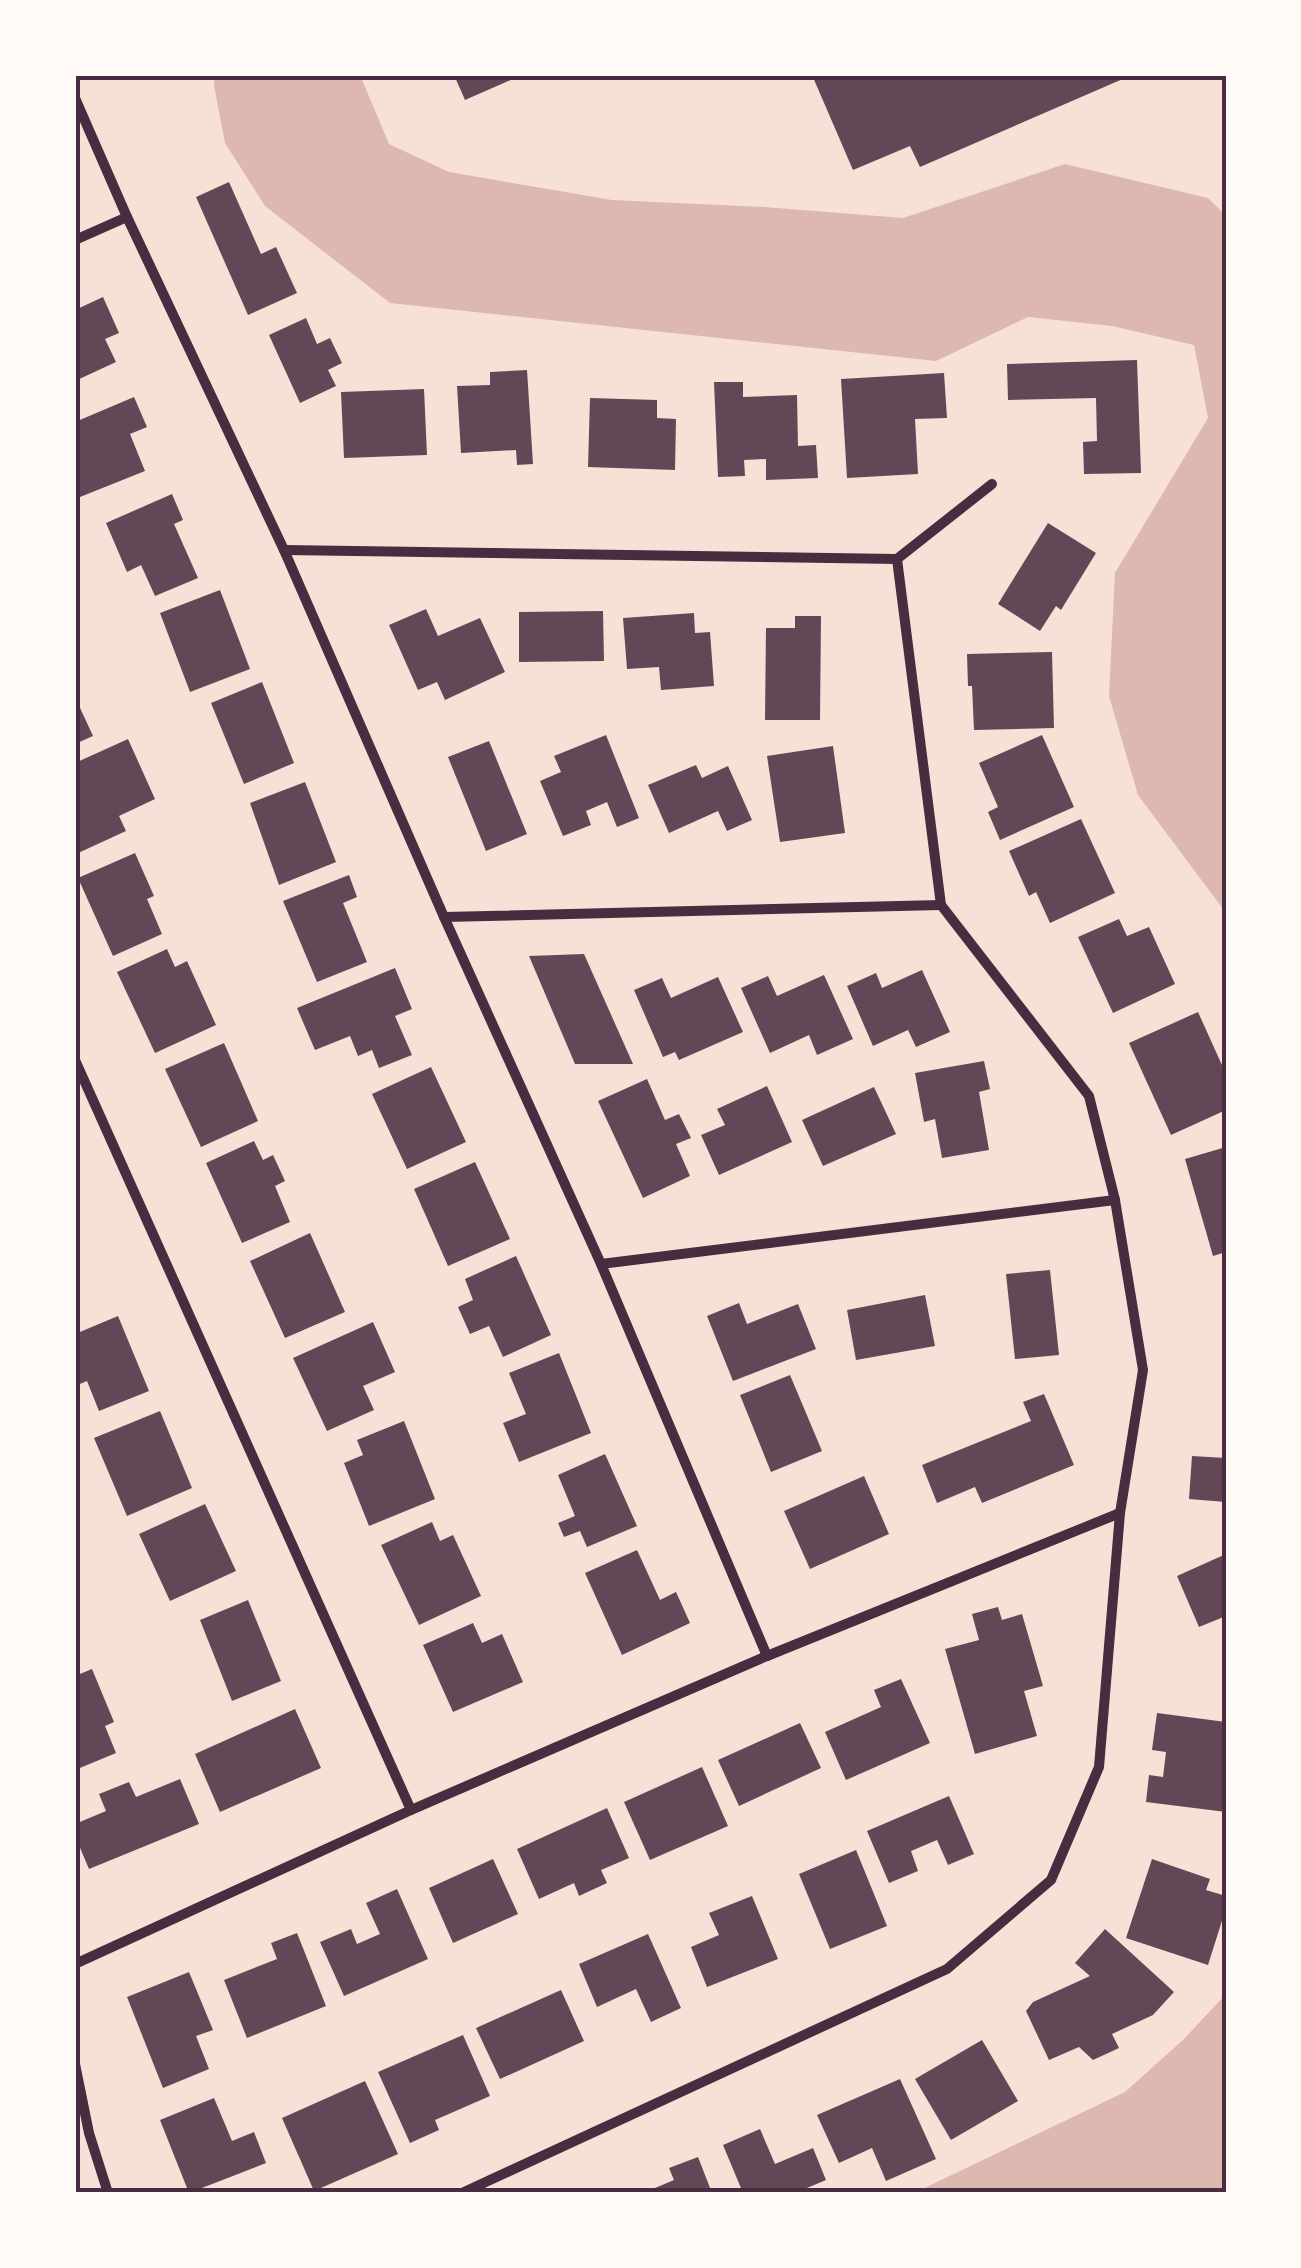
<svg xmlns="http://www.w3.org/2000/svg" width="1301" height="2268" font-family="Mulish,sans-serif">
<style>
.water{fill:#dcb8b0}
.building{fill:#644757}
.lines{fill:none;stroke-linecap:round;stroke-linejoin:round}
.minor{stroke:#4a2c40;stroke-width:10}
.neatline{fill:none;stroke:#4a2c40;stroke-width:4}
</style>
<rect width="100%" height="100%" fill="#f7e1d7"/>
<g class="water">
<path d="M215,75h145l29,69 60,28 163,28 152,7 139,11 162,-54 143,34 18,18v697l-88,-118 -29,-99 6,-123 93,-155 -14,-73 -82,-19 -84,-9 -92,44 -546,-58 -125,-97 -40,-63 -11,-58z"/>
<path d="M1226,1994v199h-312l211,-101 58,-52z"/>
</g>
<g class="building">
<path d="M454,75h68l-57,25z"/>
<path d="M812,75h320l-212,92 -10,-21 -57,24z"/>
<path d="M229,182l32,72 15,-7 21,46 -49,22 -52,-118z"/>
<path d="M103,297l16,36 -14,6 11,23 -41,19v-71z"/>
<path d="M306,318l11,26 13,-6 12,25 -14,7 8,16 -36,17 -31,-68z"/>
<path d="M1137,360l4,113 -57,1 -1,-32 14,-1 -1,-43 -88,2 -1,-36z"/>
<path d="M527,370l6,94 -16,1 -1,-15 -55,3 -4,-67 33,-1v-13z"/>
<path d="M944,373l3,45 -32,1 3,55 -71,4 -6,-99z"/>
<path d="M714,382h29v15l54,-2 1,51 18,-1 2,33 -52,2v-21l-22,1 1,16 -27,1z"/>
<path d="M424,389l3,66 -83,3 -3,-66z"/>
<path d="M134,397l13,30 -17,7 15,37 -70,28v-77z"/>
<path d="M590,398l67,2v18l19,1 -1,51 -87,-3z"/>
<path d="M172,494l11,26 -9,4 24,54 -43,18 -14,-31 -14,7 -21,-49z"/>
<path d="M1048,523l48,30 -35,57 -5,-4 -16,25 -42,-27z"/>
<path d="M220,590l30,79 -60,23 -30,-79z"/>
<path d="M426,609l12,27 42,-18 25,54 -60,28 -8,-18 -19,8 -29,-65z"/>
<path d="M603,611l1,50 -85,1v-50z"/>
<path d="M694,613l1,20 15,-1 4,54 -53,4 -2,-23 -32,2 -4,-51z"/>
<path d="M795,616h26l-1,104h-55l1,-92h29z"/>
<path d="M1052,652l2,76 -80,2 -2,-44h-4l-1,-32z"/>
<path d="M262,682l32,81 -50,21 -33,-81z"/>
<path d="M75,697l18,39 -18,8z"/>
<path d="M606,735l33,83 -22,9 -10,-25 -21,9 5,14 -28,11 -23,-55 21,-9 -7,-16z"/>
<path d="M1042,735l32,72 -74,33 -12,-28 10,-5 -19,-44z"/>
<path d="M128,739l27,60 -36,17 7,15 -50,23 -1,-91z"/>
<path d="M489,741l38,93 -41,17 -38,-94z"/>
<path d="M833,746l12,87 -65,9 -13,-86z"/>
<path d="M696,765l6,13 26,-12 24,54 -25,11 -9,-20 -49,22 -21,-48z"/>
<path d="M305,782l31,80 -57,23 -29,-82z"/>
<path d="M1081,819l34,74 -65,30 -14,-31 -7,4 -20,-45z"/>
<path d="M135,853l19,43 -7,3 15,35 -49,22 -35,-78z"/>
<path d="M349,875l8,22 -14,6 24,59 -50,20 -34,-81z"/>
<path d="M1119,919l8,17 22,-9 26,57 -62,29 -35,-76z"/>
<path d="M167,949l8,18 12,-6 29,64 -61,28 -38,-81z"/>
<path d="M584,954l49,110h-58l-46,-108z"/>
<path d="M395,968l17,41 -17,7 17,39 -33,13 -7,-18 -14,6 -8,-20 -35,14 -18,-42z"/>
<path d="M922,970l28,62 -34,15 -8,-17 -35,16 -26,-60 29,-13 6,15z"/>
<path d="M824,975l29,64 -36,16 -8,-20 -39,18 -29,-65 27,-12 9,20z"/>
<path d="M718,977l25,55 -64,28 -4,-8 -12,5 -29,-67 28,-12 9,20z"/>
<path d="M1198,1012l28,62v36l-55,25 -42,-92z"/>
<path d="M224,1043l34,78 -57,26 -36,-78z"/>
<path d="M984,1061l6,28 -11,3 10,58 -47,8 -7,-39 -11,3 -9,-49z"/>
<path d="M431,1067l35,75 -59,27 -35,-75z"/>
<path d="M647,1079l18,41 14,-6 12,24 -15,6 14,32 -47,22 -45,-97z"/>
<path d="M767,1086l25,56 -73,33 -18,-40 24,-10 -8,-16z"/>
<path d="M874,1087l22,47 -73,32 -21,-46z"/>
<path d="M254,1141l9,19 10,-5 12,26 -10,5 15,36 -48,21 -36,-80z"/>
<path d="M1226,1147v105l-13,4 -28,-97z"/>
<path d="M475,1162l35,77 -62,27 -34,-77z"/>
<path d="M310,1233l35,79 -60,26 -35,-77z"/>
<path d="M516,1256l35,79 -48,22 -14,-31 -19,8 -12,-27 15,-7 -8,-21z"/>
<path d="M1050,1270l9,85 -44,4 -9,-85z"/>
<path d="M925,1295l10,51 -79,14 -9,-50z"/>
<path d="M739,1303l8,21 51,-20 18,45 -83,32 -26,-65z"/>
<path d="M118,1316l31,75 -50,20 -12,-30 -12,5v-52z"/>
<path d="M373,1322l22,50 -32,14 11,24 -47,21 -34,-73z"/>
<path d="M559,1353l32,80 -72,29 -16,-39 23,-9 -17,-41z"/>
<path d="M790,1375l32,76 -51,21 -31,-77z"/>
<path d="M1044,1394l30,71 -92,38 -7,-16 -38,16 -15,-38 109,-44 -8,-19z"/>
<path d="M160,1411l32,77 -65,28 -33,-78z"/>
<path d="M404,1421l31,78 -66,27 -25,-63 19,-8 -6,-15z"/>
<path d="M605,1454l32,72 -50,21 -7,-16 -16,6 -6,-14 17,-7 -17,-41z"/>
<path d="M1192,1456l34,2v44l-37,-3z"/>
<path d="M864,1476l25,58 -79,35 -26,-58z"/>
<path d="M205,1504l31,67 -66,30 -31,-67z"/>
<path d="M432,1522l8,19 13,-6 28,61 -62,29 -38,-80z"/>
<path d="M637,1550l23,50 16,-8 14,31 -68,32 -37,-82z"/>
<path d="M1226,1554v62l-27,11 -22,-51z"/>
<path d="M248,1600l33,81 -49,20 -32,-81z"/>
<path d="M998,1607l4,13 20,-6 21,72 -19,5 13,45 -62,18 -30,-105 34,-9 -7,-26z"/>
<path d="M473,1623l9,20 20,-9 21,48 -70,30 -30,-67z"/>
<path d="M92,1669l22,53 -9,4 11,27 -41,17v-94z"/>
<path d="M901,1679l29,64 -84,37 -21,-48 56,-25 -7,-17z"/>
<path d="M295,1709l26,59 -101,44 -25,-58z"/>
<path d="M1157,1713l69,9v90l-80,-10 3,-27 14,2 3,-25 -14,-2z"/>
<path d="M800,1723l21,45 -82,38 -21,-46z"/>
<path d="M702,1767l26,59 -78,34 -26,-58z"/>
<path d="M180,1779l19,45 -110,45 -14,-33v-12l31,-13 -7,-17 30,-12 7,15z"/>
<path d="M949,1796l25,58 -26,11 -11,-25 -26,11 7,20 -29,12 -22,-52z"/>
<path d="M607,1808l22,50 -28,12 6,13 -28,13 -5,-13 -35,16 -22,-50z"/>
<path d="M856,1850l31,76 -57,23 -31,-75z"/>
<path d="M493,1859l25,55 -65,29 -24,-55z"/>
<path d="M1152,1859l58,20 -4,11 20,6v12l-18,57 -82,-27z"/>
<path d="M397,1889l31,70 -84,37 -24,-54 31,-13 6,15 23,-10 -14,-31z"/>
<path d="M752,1896l26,63 -71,28 -16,-40 28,-12 -10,-22z"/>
<path d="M1105,1929l69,63 -21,23 -41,19 7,14 -26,12 -14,-13 -30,13 -23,-49 7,-9 57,-26 -15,-13z"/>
<path d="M297,1933l29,73 -79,32 -23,-58 53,-21 -6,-16z"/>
<path d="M648,1934l33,74 -30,14 -15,-33 -39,18 -18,-43z"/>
<path d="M189,1972l24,58 -17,6 13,33 -46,19 -36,-91z"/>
<path d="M561,1990l23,51 -84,38 -24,-51z"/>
<path d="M463,2035l27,61 -55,24 4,10 -29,13 -32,-71z"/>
<path d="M982,2040l36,61 -67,39 -36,-61z"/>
<path d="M900,2079l36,80 -50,22 -14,-33 -33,15 -22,-48z"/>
<path d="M365,2081l33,73 -84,37 -32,-73z"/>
<path d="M214,2098l18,43 22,-9 12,31 -77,30 -29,-73z"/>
<path d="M760,2129l15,35 38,-16 13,32 -31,13h-52l-20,-48z"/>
<path d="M698,2157l14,36h-69l31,-13 -5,-12z"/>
</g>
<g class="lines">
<g class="minor">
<path d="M75,98l52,119 157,333 160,367 157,347 166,392"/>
<path d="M75,240l52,-23"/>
<path d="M284,550l613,9"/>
<path d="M444,917l497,-12"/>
<path d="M75,1060l336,750"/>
<path d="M601,1264l514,-64"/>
<path d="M75,1964l336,-154 356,-154 353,-143"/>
<path d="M75,2064l14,69 19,60"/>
<path d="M462,2193l485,-224 104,-89 48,-113 21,-254 23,-143 -28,-170 -26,-104 -148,-191 -44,-346 95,-75"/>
</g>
</g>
<rect width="1301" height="2268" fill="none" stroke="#fffaf5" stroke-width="155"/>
<rect x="78" y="78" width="1146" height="2112" class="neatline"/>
</svg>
